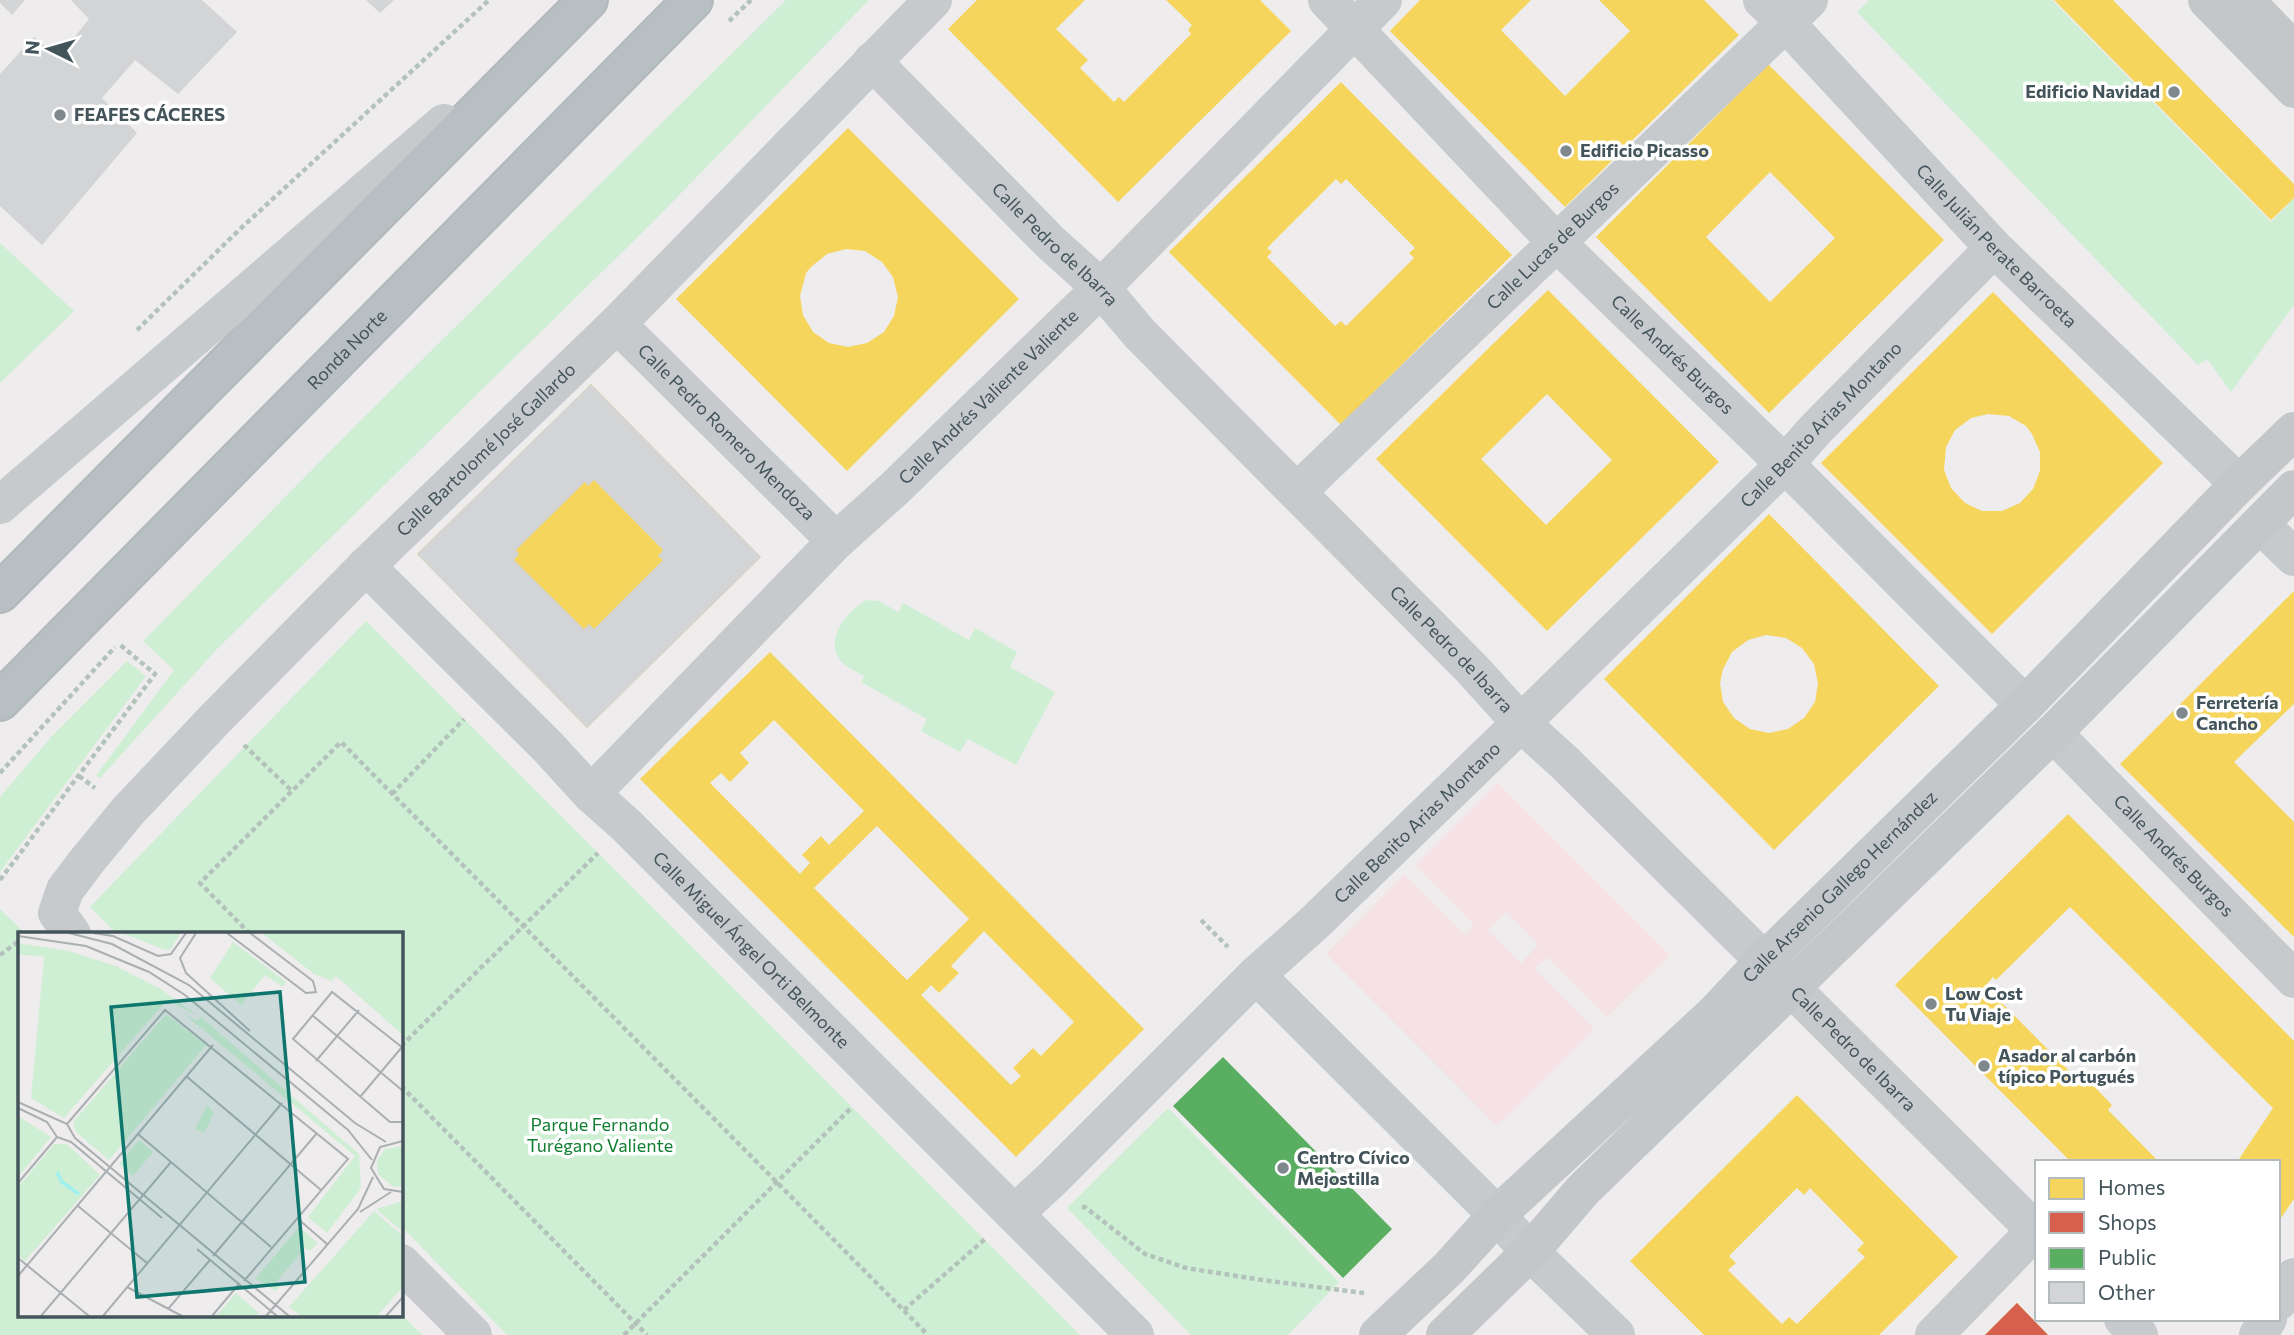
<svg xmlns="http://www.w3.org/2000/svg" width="2294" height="1335" font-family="Commissioner,sans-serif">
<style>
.medical{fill:#f6e1e4;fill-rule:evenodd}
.green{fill:#cfefd4}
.homes{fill:#f6d55c;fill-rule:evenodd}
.shops{fill:#d6604d}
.public{fill:#5aae61}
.building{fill:#d3d4d6;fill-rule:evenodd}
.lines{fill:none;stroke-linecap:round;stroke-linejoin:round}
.highway-casing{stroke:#b1b9bd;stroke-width:42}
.path{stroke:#b3c2bb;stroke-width:4.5;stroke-dasharray:5 3.5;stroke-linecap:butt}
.minor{stroke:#c6cacc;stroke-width:38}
.major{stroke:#c3c7ca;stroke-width:38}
.highway{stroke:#b7bfc2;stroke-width:38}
.poi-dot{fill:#7f898d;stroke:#fff;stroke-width:2.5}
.labels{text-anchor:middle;stroke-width:7;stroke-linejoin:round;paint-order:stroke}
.poi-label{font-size:18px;font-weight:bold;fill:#43545a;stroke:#fff;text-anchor:start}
.street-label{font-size:18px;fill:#43545a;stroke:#fff}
.park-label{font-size:18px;fill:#107f31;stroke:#fff}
.inset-river{fill:none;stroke:#a0f0f0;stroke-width:3.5}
.inset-road{fill:none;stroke:#aaafb2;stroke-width:2}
.view{fill:#0f766e;fill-opacity:0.15;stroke:#0f766e;stroke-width:3.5}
.inset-edge{fill:none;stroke:#43545a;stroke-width:3.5}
</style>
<rect width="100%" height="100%" fill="#eeeced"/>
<path class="medical" d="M1498,783l172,172 -63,62 -60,-60 -12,11 59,61 -97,97 -171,-172 78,-79 61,60 9,-10 -58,-60zM1506,912l32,33 -17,18 -33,-33z"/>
<g class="green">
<path d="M786,0h83l-218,224 -433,424 -118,130 -4,-2 78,-106 -31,-29 215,-218z"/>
<path d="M1869,0h183l219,222 23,-24v107l-63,87 -24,-33 -9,6 -341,-353z"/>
<path d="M0,243l74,68 -74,72z"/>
<path d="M867,600l12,1 19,11 5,-9 66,37 6,-12 42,24 -7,15 45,25 -39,73 -48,-26 -8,13 -39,-21 6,-12 -66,-37 3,-6c-6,-4 -15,-7 -20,-12 -23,-21 2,-53 23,-64z"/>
<path d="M366,621l714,714h-573l-106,-109v-292h-284l-27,-27z"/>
<path d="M127,661l19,15 -146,196v-75l52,-61z"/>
<path d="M0,909l26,25h-7v382h382v-2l21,21h-422z"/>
<path d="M1168,1108l171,174 -51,53h-97l-124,-127z"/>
</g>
<g class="homes">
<path d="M977,0h108l-29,29 32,31 -8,8 34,34 5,-5 5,5 67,-68 -3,-4 4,-5 -26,-25h94l31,31 -173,171 -170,-173z"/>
<path d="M1420,0h111l-30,30 64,66 65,-65 -31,-31h105l35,35 -174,172 -175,-176z"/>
<path d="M2054,0h59l181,184v14l-23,22z"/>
<path d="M1768,64l176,176 -175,173 -173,-176zM1770,172l65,66 -65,64 -64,-65z"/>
<path d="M1341,82l171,173 -171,170 -172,-173zM1336,179l5,5 5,-5 69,69 -6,5 5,5 -68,68 -5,-5 -6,5 -68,-69 5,-5 -5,-4z"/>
<path d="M848,128l171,171 -172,172 -171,-172zM846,249l19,2 17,11 11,15 5,20 -4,19 -10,16 -17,11 -19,4 -19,-4 -16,-11 -10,-17 -3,-19 6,-23 6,-7 15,-12z"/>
<path d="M1548,290l171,172 -172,169 -171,-172zM1547,394l65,66 -66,65 -65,-66z"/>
<path d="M1993,292l170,171 -171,171 -171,-171zM1988,414l21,2 17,10 6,8 8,18v19l-7,18 -13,14 -18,8h-20l-17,-8 -14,-15 -7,-18 2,-23 9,-17 16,-12z"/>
<path d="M591,384l170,173 -174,171 -170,-174z"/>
<path d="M1769,514l170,172 -165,164 -170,-171zM1766,635l20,3 16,10 12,16 4,19 -3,19 -11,16 -16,11 -19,4 -19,-4 -16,-11 -11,-16 -3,-19 3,-14 9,-17 16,-12z"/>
<path d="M2294,591v113l-60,58 60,60v115l-174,-173z"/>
<path d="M770,652l374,377 -128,128 -376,-378zM774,720l90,91 -35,34 -8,-9 -19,19 8,8 -10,11 -90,-91 11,-10 9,9 19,-19 -9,-10zM877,826l92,93 -62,61 -93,-92zM984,931l90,91 -33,34 -8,-8 -20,20 8,8 -10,9 -90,-90 10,-10 8,8 20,-20 -8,-7z"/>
<path d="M2068,814l226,227v158l-16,23v-60h-41l36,-54 -203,-201 -74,73 -3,-3 -8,9 100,101 5,-5 22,23 -4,5 51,52h-88l-176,-177z"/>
<path d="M1797,1095l161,162 -79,78h-175l-74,-74zM1797,1188l7,7 6,-7 54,55 -7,7 8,7 -68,67 -8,-7 -7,7 -54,-54 8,-7 -7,-7z"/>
<path d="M2017,1303l31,32h-63z"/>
</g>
<path class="shops" d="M2017,1303l31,32h-63z"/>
<path class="public" d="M1223,1057l169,172 -49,49 -170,-172z"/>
<g class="building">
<path d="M0,0h25l-13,15 -12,-12z"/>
<path d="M71,0h131l35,32 -59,62 -43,-34 -33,38 35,35 -95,112 -42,-39v-132l34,-37 24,21 31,-39z"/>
<path d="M366,0h28l-14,13z"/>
<path d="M591,384l170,173 -174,171 -170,-174zM594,480l69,70 -5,6 5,4 -69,69 -5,-5 -5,5 -70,-69 5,-6 -3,-4 69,-68 3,4z"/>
</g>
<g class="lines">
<g class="highway-casing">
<g id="highway">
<path d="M0,593l588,-593"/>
<path id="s12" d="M0,701l693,-701"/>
</g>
</g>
<g class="path">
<path d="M729,21l22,-21"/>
<path d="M137,330l102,-100 250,-230"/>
<path d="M244,745l48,46"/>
<path d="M0,773l115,-126"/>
<path d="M79,776l16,12"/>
<path d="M392,794l72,-75"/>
<path d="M0,880l155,-206 -37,-31"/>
<path d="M1201,920l27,27"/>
<path d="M250,934l-50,-51 141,-141 587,593"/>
<path d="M0,955l19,-14"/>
<path d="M401,1046l197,-193"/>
<path d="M401,1086l246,249"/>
<path d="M1082,1207h3l60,47 41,14 76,12 102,13"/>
<path d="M904,1310l81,-71"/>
<path d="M624,1335l227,-227"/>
</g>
<g class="minor">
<path id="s1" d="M1327,0l230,243 228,221 240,241"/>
<path id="s2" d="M1762,0l23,22 209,226 245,236"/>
<path id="s3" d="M872,61l178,181 51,46 39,46 332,335 49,54 44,40 472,469"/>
<path id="s4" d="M617,324l219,217"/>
<path id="s5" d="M1297,492l512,-492"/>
<path d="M0,505l444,-382"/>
<path d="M2260,524l34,33"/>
<path id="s6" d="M366,566l183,182 42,46 35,31 509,510"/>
<path id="s7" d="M2053,733l241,246"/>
<path id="s8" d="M591,794l245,-253 58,-52 207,-201 282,-288"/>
<path id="s9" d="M72,934l-15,-21 8,-23 21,-28 42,-51 88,-93 150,-152 251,-242 316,-324"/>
<path d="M1256,975l241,240 33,37 86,83"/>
<path id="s10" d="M1014,1214l37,-34 205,-205 56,-50 209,-202 264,-259 30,-34 179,-182"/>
<path d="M401,1263l72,72"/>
<path d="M2278,1302l16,-25"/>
<path d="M2123,1319l16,16"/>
<path d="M1934,1335l101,-104"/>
<path d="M2258,1335l10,-16"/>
</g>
<g class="major">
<path d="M2207,0l87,89"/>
<path d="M2245,0l49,51"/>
<path id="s11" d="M1378,1335l71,-67 48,-53 217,-201 49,-52 262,-257 214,-221 55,-53"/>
<path d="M1445,1335l85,-83 53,-62 470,-457 241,-244"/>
</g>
<use href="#highway" class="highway"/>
</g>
<g class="poi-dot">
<circle cx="2174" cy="92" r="7"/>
<circle cx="60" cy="115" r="7"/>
<circle cx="1566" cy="151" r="7"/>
<circle cx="2182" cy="713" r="7"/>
<circle cx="1931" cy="1004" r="7"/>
<circle cx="1984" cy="1066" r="7"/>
<circle cx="1283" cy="1168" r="7"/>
</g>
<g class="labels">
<g class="poi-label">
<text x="2160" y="98" text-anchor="end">Edificio Navidad</text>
<text x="74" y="121">FEAFES CÁCERES</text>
<text x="1580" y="157">Edificio Picasso</text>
<text x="2196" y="709">Ferretería<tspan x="2196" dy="21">Cancho</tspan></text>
<text x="1945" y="1000">Low Cost<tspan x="1945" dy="21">Tu Viaje</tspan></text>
<text x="1998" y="1062">Asador al carbón<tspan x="1998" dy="21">típico Portugués</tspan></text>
<text x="1297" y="1164">Centro Cívico<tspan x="1297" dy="21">Mejostilla</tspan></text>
</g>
<g class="street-label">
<text dy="6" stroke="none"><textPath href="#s3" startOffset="259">Calle Pedro de Ibarra</textPath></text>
<text dy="6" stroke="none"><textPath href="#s5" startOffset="355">Calle Lucas de Burgos</textPath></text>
<text dy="6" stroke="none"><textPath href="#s2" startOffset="340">Calle Julián Perate Barroeta</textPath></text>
<text dy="6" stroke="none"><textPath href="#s12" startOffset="494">Ronda Norte</textPath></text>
<text dy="6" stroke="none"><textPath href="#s1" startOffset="495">Calle Andrés Burgos</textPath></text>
<text dy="6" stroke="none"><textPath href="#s8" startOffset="562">Calle Andrés Valiente Valiente</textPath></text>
<text dy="6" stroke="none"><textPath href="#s10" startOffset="1129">Calle Benito Arias Montano</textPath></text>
<text dy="6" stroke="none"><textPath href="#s4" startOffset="154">Calle Pedro Romero Mendoza</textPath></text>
<text dy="6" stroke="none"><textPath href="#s9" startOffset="660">Calle Bartolomé José Gallardo</textPath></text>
<text dy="6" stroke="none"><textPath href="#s3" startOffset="826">Calle Pedro de Ibarra</textPath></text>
<text dy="6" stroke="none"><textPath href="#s10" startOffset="562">Calle Benito Arias Montano</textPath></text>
<text dy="6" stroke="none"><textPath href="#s7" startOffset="172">Calle Andrés Burgos</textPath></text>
<text dy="6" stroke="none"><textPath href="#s11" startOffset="644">Calle Arsenio Gallego Hernández</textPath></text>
<text dy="6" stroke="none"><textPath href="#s6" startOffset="544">Calle Miguel Ángel Orti Belmonte</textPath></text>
<text dy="6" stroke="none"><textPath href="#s3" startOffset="1393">Calle Pedro de Ibarra</textPath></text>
</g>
<g class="park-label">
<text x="600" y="1131">Parque Fernando<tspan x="600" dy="21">Turégano Valiente</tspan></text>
</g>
</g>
<g transform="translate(18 932)">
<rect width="385" height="385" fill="#eeeced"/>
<path d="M104,1h57l1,1 -9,15 -6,1zM244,1h141v102l-67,-59 -4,5 -18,-7zM215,10l53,40 -3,5 -18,-12 -24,30 -31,-27zM0,11l51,8 47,15 45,23 37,27 -31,-16 -103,118 -33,-20 13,-141 -26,-3zM165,81l14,8 4,-4 158,137 2,34 -34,45 -19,-16 47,-61zM148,82l40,31 -97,115 -33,-28 -3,-10zM189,173l7,8 -10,20 -9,-4zM0,184l33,21 -33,40zM121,208l14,12 -20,24 -14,-12zM36,212h13l33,31 -75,86 -7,-7v-67zM385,214v40l-10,1 -15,-13 -1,-14 8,-11zM385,269v31l-27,-23zM356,279l29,25v51l-26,29h-76l-12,-9zM281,295l19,16 -8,8 -5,-3 -28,33 4,4 -5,6 -21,-12zM218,361l23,20 -4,3h-39z" fill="#cfefd4"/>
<path class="inset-river" d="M39,240l5,10 17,12"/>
<path class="inset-road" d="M51,1l43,11 77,41 166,138 31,19M75,1l20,3 45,20 13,-2 15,-21M178,1l-16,25 6,15 64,58M209,1l79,60 10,-1 -3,-11 -63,-48M0,4l68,10 63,26 36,23 163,135 24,30M294,83l91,76M385,116l-71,-56 -39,47 97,83h13M298,129l43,-51M168,144l135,114M342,165l42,-50M0,170l49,22 8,14 214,178M0,176l29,14 10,15 14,5 91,76M49,192l98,-114 183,149 -104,122M120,202l133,113M385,209l-23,6 -9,21 13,21 19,3M0,251l39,-46M60,274l69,57M342,280l31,-20M279,286l30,26M179,317l80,67M195,324l104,-123M0,326l71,58M0,344l195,-231M109,355l55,29M150,377l42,-49M23,384l130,-154M85,384l179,-213M194,384l27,-32M248,384l92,-107 15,-32M368,384l17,-19"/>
<path class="view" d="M262,60l25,290 -168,15 -26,-290z"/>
<rect width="385" height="385" class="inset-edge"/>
</g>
<rect x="2035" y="1160" width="245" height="161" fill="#ffffff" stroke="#b4bbbd" stroke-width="2"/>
<rect x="2049" y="1178" width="35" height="21" fill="#f6d55c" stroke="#b4bbbd" stroke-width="2"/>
<text x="2098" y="1195" font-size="21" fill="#43545a">Homes</text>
<rect x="2049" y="1212" width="35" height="21" fill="#d6604d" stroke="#b4bbbd" stroke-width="2"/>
<text x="2098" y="1230" font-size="21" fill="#43545a">Shops</text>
<rect x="2049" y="1248" width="35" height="21" fill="#5aae61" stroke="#b4bbbd" stroke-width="2"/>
<text x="2098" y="1265" font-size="21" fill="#43545a">Public</text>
<rect x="2049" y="1282" width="35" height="21" fill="#d3d4d6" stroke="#b4bbbd" stroke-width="2"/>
<text x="2098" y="1300" font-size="21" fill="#43545a">Other</text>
<g transform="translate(49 49) rotate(275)" stroke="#ffffff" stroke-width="5" paint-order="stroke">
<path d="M0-5L12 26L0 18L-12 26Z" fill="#43545a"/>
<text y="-10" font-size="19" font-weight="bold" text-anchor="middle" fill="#43545a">N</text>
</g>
</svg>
